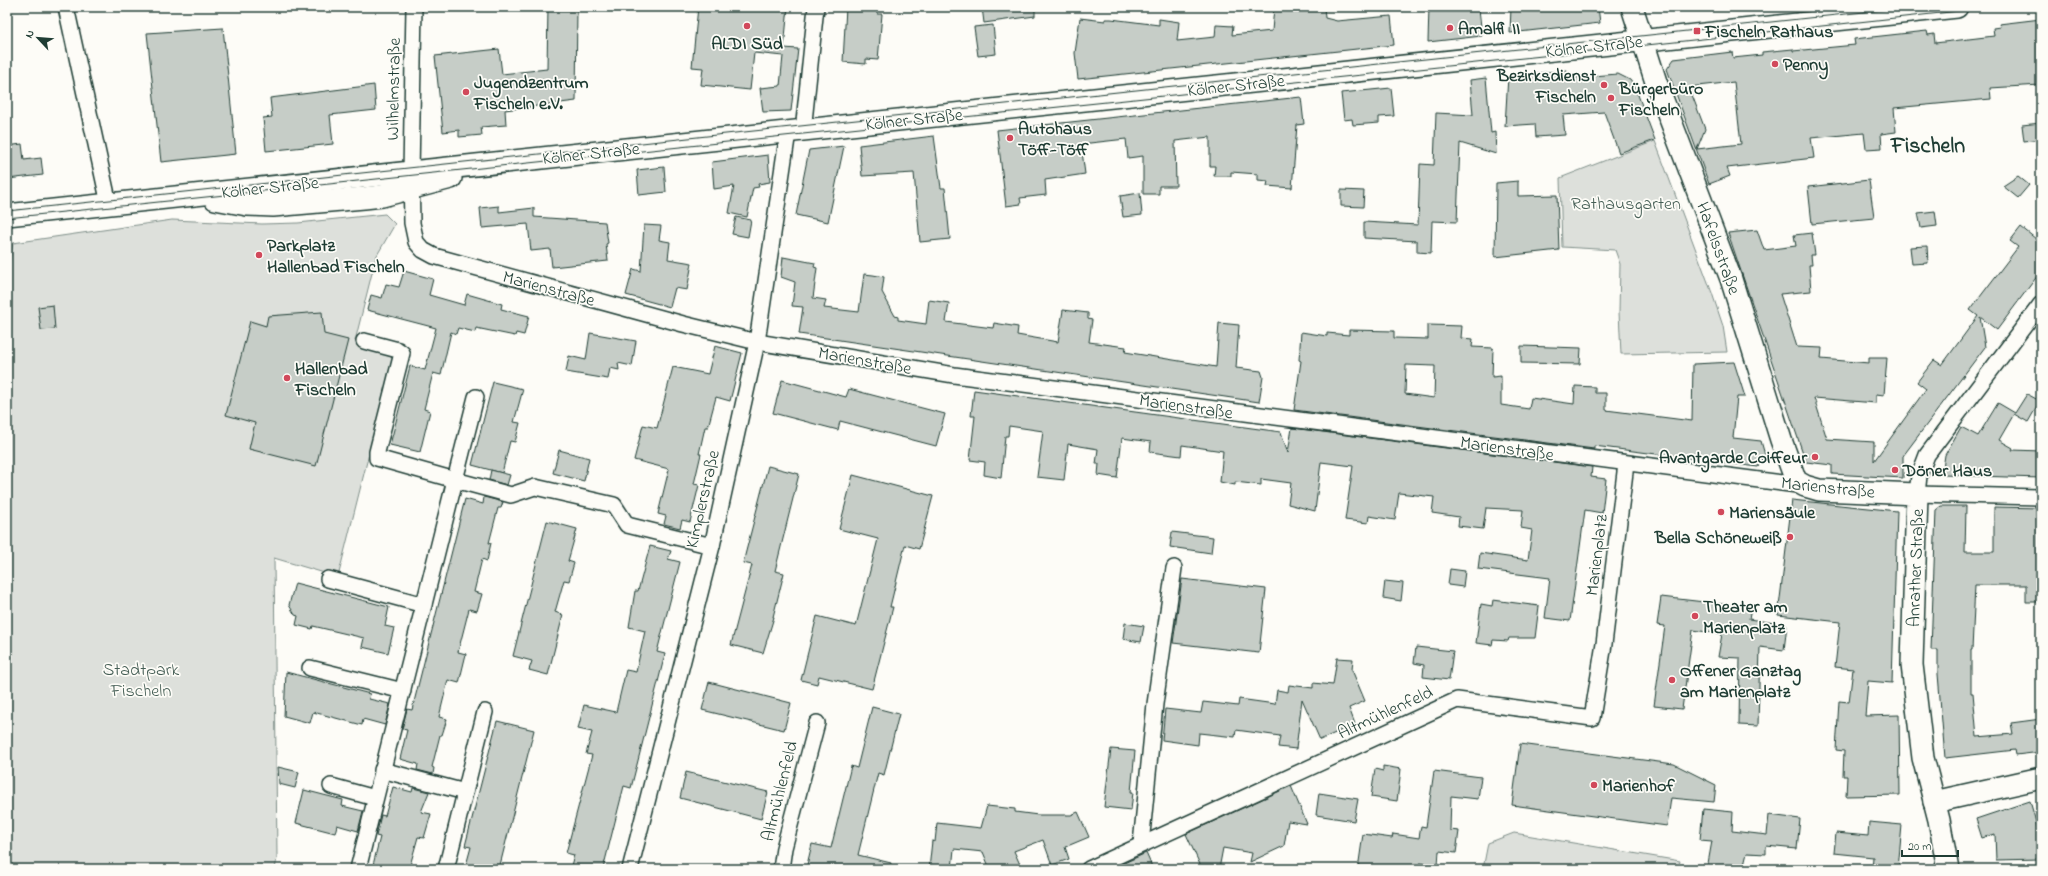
<svg xmlns="http://www.w3.org/2000/svg" width="2048" height="876" font-family="'Indie Flower',sans-serif">
<style>
.green{fill:#dde0db;stroke:#7e8e88}
.building{fill:#c6cdc7;stroke:#1f3d34;fill-rule:evenodd}
.lines{fill:none;stroke-linecap:round;stroke-linejoin:round}
.street-casing{stroke:#1f3d34;stroke-width:18}
.secondary-casing{stroke:#1f3d34;stroke-width:24}
.street{stroke:#fdfcf7;stroke-width:15}
.secondary{stroke:#fdfcf7;stroke-width:21}
.tram{stroke:#1f3d34;stroke-width:1}
.poi-dot{fill:#d1495b;stroke:#fdfcf7;stroke-width:1.5}
.labels{text-anchor:middle;stroke-width:3.5;stroke-linejoin:round;paint-order:stroke}
.poi-label{font-size:18px;font-weight:bold;fill:#1f3d34;stroke:#fdfcf7;text-anchor:start}
.street-label{font-size:18px;fill:#1f3d34;stroke:#fdfcf7}
.park-label{font-size:18px;fill:#455e55;stroke:#fdfcf7}
.district-label{font-size:22px;font-weight:bold;fill:#1f3d34;stroke:#fdfcf7}
</style>
<rect width="100%" height="100%" fill="#fdfcf7"/>
<filter id="ink" filterUnits="userSpaceOnUse"><feTurbulence type="fractalNoise" baseFrequency=".025" numOctaves="2"/><feDisplacementMap in="SourceGraphic" scale="8" xChannelSelector="R" yChannelSelector="G"/><feConvolveMatrix kernelMatrix="1 2 1 2 8 2 1 2 1" color-interpolation-filters="sRGB"/></filter>
<g filter="url(#ink)">
<g class="green">
<path d="M1655,141l57,152 11,33 4,26 -106,2 -2,-42 1,-48 -5,-14 -53,-3 -2,-69z"/>
<path d="M385,214l10,10 -19,33 -21,84 38,17 -55,219 -64,-19 3,300 -2,11h-268v-593l6,-33 159,-23 90,4 36,-1z"/>
<path d="M1514,833l166,28 -2,8h-195l5,-26z"/>
</g>
<g class="building">
<path d="M548,7h29l-1,94 -71,9 1,15 -25,2 1,8 -23,2v-7l-16,2 -8,-76 64,-7 3,25 45,-5z"/>
<path d="M698,7h90l-4,41 14,1 -7,62 -28,1 -3,-24 20,-2 3,-30 -29,-3 -4,37 -49,-5 2,-17 -11,-1z"/>
<path d="M846,7h31v7h5l-4,46 -12,-1v5l-23,-2z"/>
<path d="M982,7h53v9l-51,7z"/>
<path d="M1274,7h50l1,11 12,3 54,-5 3,29 -316,34 -3,-26 5,-35 25,3v-2h6l48,6v-6l20,3 -2,19 38,-4 1,-12 17,1 -1,9 40,-4z"/>
<path d="M1429,7h40v3l10,-1 3,27 -54,6z"/>
<path d="M1511,7h87l2,16 -90,10z"/>
<path d="M2041,19v66l-51,3 1,11 -97,9 2,24 -15,2 1,14 -16,1 -2,-16 -53,5 3,20 -87,10 3,8 -21,8 -42,-115 7,-10 58,-7 1,6 29,-3v-3l31,-3v2l62,-6 -1,-6 73,-8 1,4 6,-1 1,9 59,-7 -1,-8 7,-1 -1,-3zM1734,82l7,62 -44,5 8,-20 -16,-42z"/>
<path d="M993,25l3,29 -18,2 -4,-29z"/>
<path d="M223,28l13,126 -75,8 -14,-129z"/>
<path d="M1567,70l1,8 50,-4 12,6 5,7 20,53 -36,13 -15,-41 -41,3 2,20 -29,2 -1,-13 -30,2 3,-50z"/>
<path d="M1486,78l5,55 4,-1 1,22 -36,-11 -3,79 -25,-1 -1,32 -14,-1v-11l-53,-3v-16l54,3 2,-61 14,1 2,-52 37,2 -3,-35z"/>
<path d="M374,85l2,25 -46,5 3,29 -67,7 -3,-33 9,-1 -2,-19z"/>
<path d="M1391,88l3,28 -15,1v6l-26,2 -1,-6 -8,1 -3,-27z"/>
<path d="M1301,97l3,27 -7,1 -5,63 -25,-2 1,-5 -10,-1v-6l-27,-2v4h-17l1,-10h-5v-29l-35,4 1,45h-17v8h-16v-38l-15,2 -2,-19 -45,5 4,30 -40,6 1,15 -26,3 1,6 -15,2 -9,-76z"/>
<path d="M2041,123v16l-17,2 -2,-16z"/>
<path d="M934,136l7,52h4l5,51 -30,3 -6,-69 -52,3 -3,-31z"/>
<path d="M22,144l2,16 17,-2 2,17 -36,4v-33z"/>
<path d="M844,146l-16,76 -32,-7 13,-65z"/>
<path d="M768,155l2,27 -12,2 1,3 -6,1 -6,29 -18,-4 5,-27 -20,3 -2,-27z"/>
<path d="M664,167l2,25 -27,3 -2,-25z"/>
<path d="M2018,176l11,9 -11,13 -15,-12z"/>
<path d="M1869,180l5,38 -62,6 -4,-37z"/>
<path d="M1518,181v15l39,-1 2,55 -64,7 1,-74z"/>
<path d="M1341,190l23,1 -1,16 -22,-1z"/>
<path d="M1140,193l2,22 -19,2 -3,-21z"/>
<path d="M499,206v6l35,-4v9l71,5 3,21 -2,1 2,17 -56,6 -2,-18 -19,2 -3,-27 -46,4 -2,-20z"/>
<path d="M1935,211l2,15 -16,2 -3,-15z"/>
<path d="M736,217l15,3 -3,17 -16,-3z"/>
<path d="M644,225l17,1 -2,14 11,2 -2,17 24,4 -5,27 -12,-2 -5,19 -44,-12 7,-26 8,2z"/>
<path d="M2021,227l20,16v28l-44,59 -17,-13 5,30 -82,109v22l-71,-4v-9l-26,-3 -78,-229 29,-3 7,20 32,-4 -2,-11 18,-2 3,22h-4l1,10h-3l2,26 -31,3 17,53 25,1 -1,11 48,4v-5h18l-3,37 -8,-1v9l-62,-5 13,41 47,3v19l52,-72 -9,-7 17,-22 8,5 36,-49 -8,-6 48,-63 -8,-6z"/>
<path d="M1927,246l1,17 -16,1 -2,-17z"/>
<path d="M783,257l32,6 -1,4 3,1 -4,30 13,2 -2,8 35,4 5,-38 9,1 11,2 -2,15 13,24 3,1v3l28,4 3,-24 20,3 -3,19 47,6 1,-5 24,4 -1,8 41,7 5,-32 25,3v6l4,1 -3,22 37,5 -1,5 91,15 3,-44 20,2 -3,43 25,3 2,6 -4,25 -460,-68 4,-27 -11,-1 3,-24 -14,-5z"/>
<path d="M404,271l29,8 -4,16 35,10 3,-11 35,10 -1,5 28,7 -5,19 -8,-2 -1,3 -39,-8 -1,4 -17,-4 -2,6 -5,-2 -10,43 -8,-2 -9,36 6,2 -10,41 -30,-7 20,-79 15,4 11,-42 -69,-18 4,-15 11,3 4,-14 13,3z"/>
<path d="M53,305l2,24 -14,1 -3,-23z"/>
<path d="M322,312l2,22 24,6 -32,126 -67,-17 6,-26 -29,-8 24,-94 16,5 2,-10z"/>
<path d="M1428,325l34,1 -1,12 12,1 -1,8 21,1 -1,29 9,-1v29l28,4 2,-11 43,6 1,-18 20,1v6h11v17l86,11 1,-57 41,-2 11,35h-8l-4,41 28,3 4,14 -7,12 -164,-21v3l-300,-39 7,-49 -2,-1 2,-28 26,4v-3l22,2v-5l45,1v7l34,1zM1406,365l29,1 -1,32 -29,-4z"/>
<path d="M590,333l46,8 -4,25 -14,-3 1,7 -9,-2 -2,11 -42,-7 3,-16 17,4z"/>
<path d="M715,346l27,7 -12,48 -14,-4 -8,30h-3l-6,27h2l-7,30 5,1 -9,37 -8,-2 -2,8 -16,-4 2,-8 -8,-2 11,-45 -35,-9 9,-35 14,3 16,-61 35,7z"/>
<path d="M1521,346l60,2 -1,16 -59,-1z"/>
<path d="M782,380l64,17 3,-8 96,25 -9,32 -96,-25 -2,9 -65,-17z"/>
<path d="M493,382l30,7 -9,33 6,1 -5,19 -5,-1 -8,32 -30,-8z"/>
<path d="M974,390l307,42 7,21 4,-25 300,39 -1,10 15,2 -4,34 -17,-3 -15,111 -25,-3 5,-40 -72,-9 2,-16 48,7 4,-30 -11,-2 2,-18 -37,-2 -3,21 -25,-3 1,-9 -27,-4 2,-16 -35,-4 -4,27 -26,-4 -1,7 -23,-3 8,-54 -32,-4 -6,49 -27,-7 3,-21 -30,-4v6l-26,-3v3l-15,-3 3,-31 -41,-6 -1,11 -31,-4 1,-10 -29,-4 -5,40 -19,-3 1,-11h-3l2,-15 -30,-5 -4,36 -27,-3 6,-46 -34,-5 -1,10h-3l-4,42 -17,-3 1,-13 -15,-2 5,-44h-4z"/>
<path d="M2027,394l13,7 -12,21 -14,-8 -15,26 14,8 -1,2 29,1v27l-99,-3 3,-20 16,-28 17,9 20,-33 17,10z"/>
<path d="M559,450l30,8 -5,23 -31,-8z"/>
<path d="M768,466l31,8 -24,97 9,2 -11,44h1l-11,36 -32,-8 21,-80 -9,-2z"/>
<path d="M491,470l19,5 -3,10 -18,-5z"/>
<path d="M853,475l80,21 -14,53 -14,-4 -15,62h3l-21,82 -53,-13 -2,8 -16,-4 16,-64 39,10 22,-87 -39,-10z"/>
<path d="M484,497l19,5 -2,6h-3l-9,35h2l-4,18 -5,-2 -8,33 8,2 -5,17 -8,-2 -11,43 8,2 -7,29 -11,-3 -9,37 8,2 -5,16h-2l-8,32 2,1 -1,6 -16,-4 1,-6 -18,-5 7,-29 -5,-1 5,-20 5,1 53,-211 18,5z"/>
<path d="M1792,500l105,11 -5,172 -24,-2 -3,35 34,-1 1,80 -54,1 1,-20h-4l1,-25 -8,-1 3,-49 10,1 4,-33 -18,-2 5,-45 -62,-7z"/>
<path d="M1941,506h25l-1,46h29v-45l47,1v94h-15v-17h-51l-3,65h-1v43h2l4,44 36,-3 -2,-11 30,-4v33l-25,3 -1,-5 -70,8 -7,-84v-24h-7l5,-140z"/>
<path d="M547,521l30,8 -9,32 6,2 -5,18 -5,-1 -9,32 8,3 -15,60 -19,-5 3,-9 -19,-5z"/>
<path d="M1172,532l41,5 -2,16 -41,-6z"/>
<path d="M650,546l21,5 -3,8 12,3 -23,90 8,2 -6,24 -28,110 -7,-2 -21,83h-33l4,-14 -8,-2 26,-98 -6,-1 6,-22 -14,-3 6,-24 32,7 10,-42 10,2 9,-41 -16,-4 6,-36h3z"/>
<path d="M1450,569l15,2 -2,16 -15,-2z"/>
<path d="M1182,579l84,10 -7,64 -86,-10z"/>
<path d="M1385,581l18,2 -2,18 -18,-3z"/>
<path d="M295,583l94,24 -4,19 9,2 -6,25 -26,-6 2,-9 -51,-12 -1,3 -16,-4 2,-9 -3,-1 -6,-10z"/>
<path d="M1661,597l78,9 12,3 -2,10 38,6 -3,25 -24,-3 -2,79 -19,-1 1,-67 -22,-1 4,-23 -29,-4 -11,79 -28,-3 11,-80 -8,-1z"/>
<path d="M1493,600l46,6 -4,32h-26l-1,3 -15,-1 -1,5 -16,-2 5,-39 11,2z"/>
<path d="M1125,623l19,3 -3,16 -18,-3z"/>
<path d="M1416,647l37,4 -4,29 -26,-3 1,-12 -10,-2z"/>
<path d="M1337,658l16,1 -1,11 13,31 -16,7 6,16 -35,16 -18,-41 -6,50 -18,-2 2,-11 -44,-6 -1,7 -36,-4 -1,12 -36,-5 3,-31 36,4 2,-11 35,4 1,-7 36,5 2,-14 11,2 1,-7 24,3v-5l20,2z"/>
<path d="M286,672l84,22 -1,5 21,5 -5,21 -22,-6 -1,6 -49,-13 -3,11 -26,-7z"/>
<path d="M709,682l82,21 -7,27 -82,-20z"/>
<path d="M872,707l27,7 -15,61 -6,-2 -20,82 33,8 -1,6h-84l6,-25 19,4 20,-82 6,2z"/>
<path d="M497,721l37,9 -35,139h-34l6,-22 -6,-1z"/>
<path d="M1520,744l154,20 42,21 -2,17 -43,-4 -4,28 -155,-21z"/>
<path d="M1111,749l24,2 -4,41h2l-2,18 -27,-3z"/>
<path d="M1383,766l18,3 -4,32 -26,-4 4,-28 8,2z"/>
<path d="M278,767l21,5 -4,16 -16,-4z"/>
<path d="M1434,771l47,6 -3,22 -27,-3 -1,34 9,1 -3,22 -17,-2 -1,14 -18,-2 -1,6h-61l5,-35 29,4 1,-4 26,4 2,-12 5,1z"/>
<path d="M686,772l82,20 -7,27 -81,-21z"/>
<path d="M1291,786l16,38 -19,-3 -4,25 -34,16 2,-9 -29,-5 -4,21h-17l-16,-35z"/>
<path d="M393,787l19,5 1,-4 16,4 -8,20 10,2 -7,24 -6,-1 -9,32h-37l8,-32 -4,-1 5,-21 4,1z"/>
<path d="M304,790l39,10 -1,6 21,5 -5,20 -21,-6 -2,8 -39,-10z"/>
<path d="M1319,793l39,6 -4,22 -38,-6z"/>
<path d="M2030,801l11,39v15h-3l1,4 -43,1 -1,-26 -13,4 -6,-19z"/>
<path d="M987,806l28,3v3l23,3h33l7,-3 11,25 -24,10 4,12 -17,6 -9,-25 -29,11 8,18h-32l-7,-17 -29,-3 -2,20h-23l3,-28 3,1 2,-19 44,5z"/>
<path d="M1703,809l30,3 -1,19 35,4 2,-20 31,4 -3,30 -31,-3v8l-19,-1 -4,16h-36l5,-28 -12,-1z"/>
<path d="M1869,822l33,3 -4,44h-26l1,-12 -39,-4 2,-20 32,3z"/>
<path d="M1146,853l7,16h-42z"/>
</g>
<g class="lines">
<g class="street-casing">
<g id="street">
<path d="M66,7l43,197"/>
<path d="M414,7l-3,165 1,51 4,19 7,8 11,6 249,68 74,18 197,33 851,111"/>
<path d="M803,131l13,-124"/>
<path d="M2041,304l-114,151 -8,21 -2,18 124,3"/>
<path d="M364,341l34,9 4,3 -25,99v6l78,22 21,-83"/>
<path d="M328,579l96,26"/>
<path d="M310,668l93,23"/>
<path d="M382,770l83,22"/>
<path d="M331,786l44,12"/>
<path d="M1141,844l14,-140 19,-136"/>
<path d="M358,869l97,-389 56,15 24,-8 79,18 13,20 85,21"/>
<path d="M446,869l39,-157"/>
<path d="M630,869l82,-323 45,-204 31,-210"/>
<path d="M781,869l3,-21 33,-125"/>
<path d="M1089,869l368,-169 135,18 12,-74 22,-180"/>
</g>
</g>
<g class="secondary-casing">
<g id="secondary">
<path d="M1632,7l24,75 75,197 50,161 15,41 9,5 14,4 98,4 -5,171 11,93 16,62 9,49"/>
<path d="M215,199l32,6 26,1 91,-8 18,-2 69,-18"/>
<path d="M7,215l1950,-208"/>
<path d="M1934,802l107,-24"/>
</g>
</g>
<use href="#street" class="street"/>
<use href="#secondary" class="secondary"/>
<g class="tram">
<path d="M7,211l1904,-204"/>
<path d="M7,218l1668,-176 321,-35"/>
</g>
</g>
</g>
<g class="poi-dot">
<circle cx="747" cy="26" r="4"/>
<circle cx="1450" cy="28" r="4"/>
<rect x="1693" y="27" width="8" height="8" rx="2"/>
<circle cx="1775" cy="64" r="4"/>
<circle cx="1604" cy="85" r="4"/>
<circle cx="466" cy="92" r="4"/>
<circle cx="1611" cy="98" r="4"/>
<circle cx="1010" cy="138" r="4"/>
<circle cx="259" cy="255" r="4"/>
<circle cx="287" cy="378" r="4"/>
<circle cx="1815" cy="457" r="4"/>
<circle cx="1895" cy="470" r="4"/>
<circle cx="1721" cy="512" r="4"/>
<circle cx="1790" cy="537" r="4"/>
<circle cx="1695" cy="616" r="4"/>
<circle cx="1672" cy="680" r="4"/>
<circle cx="1594" cy="785" r="4"/>
</g>
<g class="labels">
<g class="poi-label">
<text x="1458" y="34">Amalfi II</text>
<text x="1705" y="37">Fischeln Rathaus</text>
<text x="747" y="49" text-anchor="middle">ALDI Süd</text>
<text x="1783" y="70">Penny</text>
<text x="1596" y="81" text-anchor="end">Bezirksdienst<tspan x="1596" dy="21">Fischeln</tspan></text>
<text x="474" y="88">Jugendzentrum<tspan x="474" dy="21">Fischeln e.V.</tspan></text>
<text x="1619" y="94">Bürgerbüro<tspan x="1619" dy="21">Fischeln</tspan></text>
<text x="1018" y="134">Autohaus<tspan x="1018" dy="21">Töff-Töff</tspan></text>
<text x="267" y="251">Parkplatz<tspan x="267" dy="21">Hallenbad Fischeln</tspan></text>
<text x="295" y="374">Hallenbad<tspan x="295" dy="21">Fischeln</tspan></text>
<text x="1807" y="463" text-anchor="end">Avantgarde Coiffeur</text>
<text x="1903" y="476">Döner Haus</text>
<text x="1729" y="518">Mariensäule</text>
<text x="1782" y="543" text-anchor="end">Bella Schöneweiß</text>
<text x="1703" y="612">Theater am<tspan x="1703" dy="21">Marienplatz</tspan></text>
<text x="1680" y="676">Offener Ganztag<tspan x="1680" dy="21">am Marienplatz</tspan></text>
<text x="1602" y="791">Marienhof</text>
</g>
<g class="street-label">
<text transform="translate(1594 46) rotate(-6)" y="6">Kölner Straße</text>
<text transform="translate(1236 85) rotate(-6)" y="6">Kölner Straße</text>
<text transform="translate(393 89) rotate(-89)" y="6">Wilhelmstraße</text>
<text transform="translate(914 119) rotate(-6)" y="6">Kölner Straße</text>
<text transform="translate(591 153) rotate(-6)" y="6">Kölner Straße</text>
<text transform="translate(270 187) rotate(-6)" y="6">Kölner Straße</text>
<text transform="translate(1719 248) rotate(70)" y="6">Hafelsstraße</text>
<text transform="translate(549 288) rotate(15)" y="6">Marienstraße</text>
<text transform="translate(865 360) rotate(10)" y="6">Marienstraße</text>
<text transform="translate(1186 406) rotate(8)" y="6">Marienstraße</text>
<text transform="translate(1507 448) rotate(8)" y="6">Marienstraße</text>
<text transform="translate(1828 487) rotate(6)" y="6">Marienstraße</text>
<text transform="translate(702 499) rotate(-77)" y="6">Kimplerstraße</text>
<text transform="translate(1596 555) rotate(-83)" y="6">Marienplatz</text>
<text transform="translate(1915 568) rotate(-88)" y="6">Anrather Straße</text>
<text transform="translate(1385 712) rotate(-25)" y="6">Altmühlenfeld</text>
<text transform="translate(779 791) rotate(-76)" y="6">Altmühlenfeld</text>
</g>
<g class="park-label">
<text x="1626" y="209">Rathausgarten</text>
<text x="141" y="675">Stadtpark<tspan x="141" dy="21">Fischeln</tspan></text>
</g>
<g class="district-label">
<text x="1928" y="152">Fischeln</text>
</g>
</g>
<rect width="2048" height="876" fill="none" stroke="#fdfcf7" stroke-width="24"/>
<rect x="12" y="12" width="2024" height="852" fill="none" stroke="#1f3d34" stroke-width="1.5" filter="url(#ink)"/>
<g transform="translate(38 38) rotate(296)" stroke="#fdfcf7" stroke-width="3" paint-order="stroke">
<path d="M0-3L7 15L0 10L-7 15Z" fill="#1f3d34"/>
<text y="-6" font-size="11" font-weight="bold" text-anchor="middle" fill="#1f3d34">N</text>
</g>
<path d="M1902 850v6h56v-6" fill="none" stroke="#1f3d34" stroke-width="2"/>
<text x="1908" y="850" font-size="12" fill="#1f3d34" stroke="#fdfcf7" stroke-width="3" paint-order="stroke">20 m</text>
</svg>
